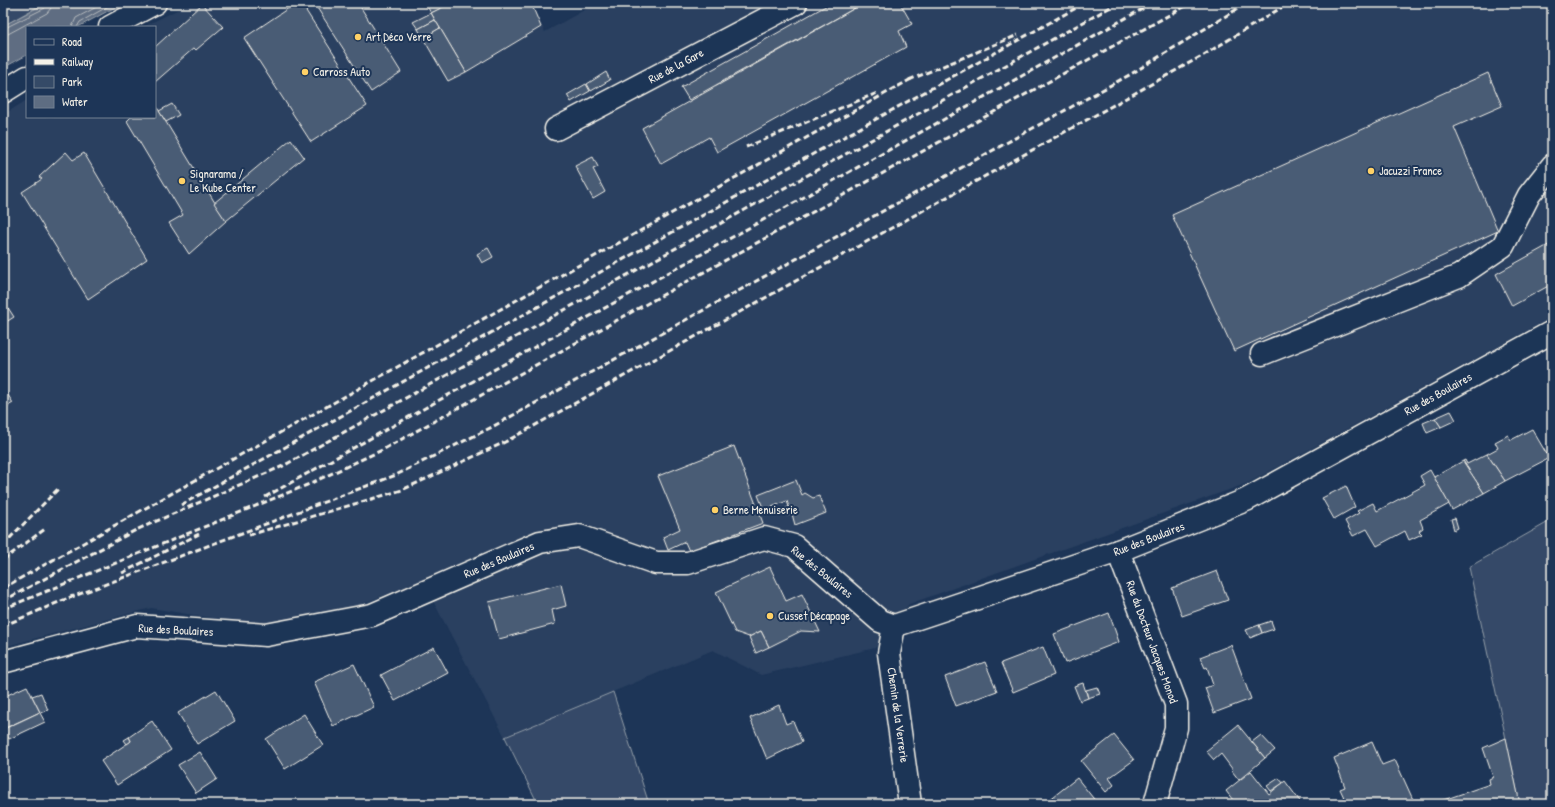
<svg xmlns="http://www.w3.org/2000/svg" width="1555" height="807" font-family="'Patrick Hand',sans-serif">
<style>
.built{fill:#2a4060}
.green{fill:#354a67;stroke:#949ea8}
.water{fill:#5e6d82;stroke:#9aa2ab}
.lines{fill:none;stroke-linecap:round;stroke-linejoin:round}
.shore{stroke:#b8bcbf;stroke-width:1}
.building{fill:#485b74;stroke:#f4f1e8}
.minor-casing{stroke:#f4f1e8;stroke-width:25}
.minor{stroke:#1d3557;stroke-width:22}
.rail{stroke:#f4f1e8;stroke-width:3;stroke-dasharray:6 3;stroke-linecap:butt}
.poi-dot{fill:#ffd166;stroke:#1d3557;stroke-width:1.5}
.labels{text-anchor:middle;stroke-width:4;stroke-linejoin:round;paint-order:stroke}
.poi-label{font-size:12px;fill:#f4f1e8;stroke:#1d3557;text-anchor:start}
.street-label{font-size:12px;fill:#f4f1e8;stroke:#1d3557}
</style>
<rect width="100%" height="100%" fill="#1d3557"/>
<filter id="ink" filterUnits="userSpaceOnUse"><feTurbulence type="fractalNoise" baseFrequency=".025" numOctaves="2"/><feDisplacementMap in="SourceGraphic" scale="8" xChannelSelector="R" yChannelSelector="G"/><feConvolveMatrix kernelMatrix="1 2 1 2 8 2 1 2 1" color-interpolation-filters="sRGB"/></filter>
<g filter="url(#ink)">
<path class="built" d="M191,3h340l14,29 52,-29h955v314l-304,166 -339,121 -34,44 -114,27 -48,-25 -208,87 -83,-157 -77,31 -80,16 -114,-19 -148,39v-532l24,-15v17h128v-90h-12z"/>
<g class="green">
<path d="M3,3h41l-41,23z"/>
<path d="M1552,520v284h-32l-51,-237z"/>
<path d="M613,692l36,112h-111l-33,-67z"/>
</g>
<path class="water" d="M46,3h77l-45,24h-51v28l-24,13v-42z"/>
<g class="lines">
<g class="shore">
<path d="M72,27l4,-9 28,-15"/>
<path d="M77,27l3,-5 34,-19"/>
<path d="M3,29l42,-21 2,-5"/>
<path d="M3,35l5,-1 39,-21 4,-5 1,-5"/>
</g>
</g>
<g class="building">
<path d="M296,3h5l66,103 -56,36 -67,-104z"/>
<path d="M314,3h44l43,69 -30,20z"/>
<path d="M425,3h24l1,1 -19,9z"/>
<path d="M531,3l10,24 -75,45 -35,-59 20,-10z"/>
<path d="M831,3h33l-175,97 -8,-13z"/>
<path d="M864,3h36l12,21 -13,7 7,16 -189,105 -8,-15 -48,27 -19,-36z"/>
<path d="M202,4l21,23 -27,23 -2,-2 -39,34v-35z"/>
<path d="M431,13l4,7 -17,9 -5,-7z"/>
<path d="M435,20l5,8 -17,10 -5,-9z"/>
<path d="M440,28l26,44 -18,9 -25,-43z"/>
<path d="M606,72l4,8 -19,11 -4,-7z"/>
<path d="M1488,73l14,33 -48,21 44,104 -264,120 -62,-136z"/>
<path d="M586,84l4,7 -19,11 -4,-7z"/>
<path d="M155,104l71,117 -37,33 -20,-31 14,-8 -56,-94 4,-4h24z"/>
<path d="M172,104l7,11 -13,7 -7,-11z"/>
<path d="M291,139l13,18 -78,64 -12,-18z"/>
<path d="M66,152l7,8 11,-7 63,106 -59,40 -66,-107 20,-13 -3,-2z"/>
<path d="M593,157l5,10 -5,2 12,23 -12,7 -18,-33z"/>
<path d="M1552,243v41l-40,22 -16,-32z"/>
<path d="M488,248l5,9 -11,6 -5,-9z"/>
<path d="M3,300l11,17 -11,7z"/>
<path d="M3,387l10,16 -10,6z"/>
<path d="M1451,411l5,9 -15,7 -6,-9z"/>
<path d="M1435,418l6,9 -14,6 -4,-10z"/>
<path d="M1532,429l17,29 -44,23 -18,-27 11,-6 -3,-6 13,-7 3,5z"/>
<path d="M734,446l29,77 -74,28 -4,-9 -17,8 -5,-13 17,-8 -22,-53z"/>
<path d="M1487,454l18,27 -21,12 -21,-32 2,-1 2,4z"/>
<path d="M1463,461l21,32 -32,17 -18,-33z"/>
<path d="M1430,470l19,34 -29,16 3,8 -4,3 3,3 -13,6 -4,-9 -28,15 -10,-17 -14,7 -8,-15 14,-8 -2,-2 16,-8 4,8 48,-26 -5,-9z"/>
<path d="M796,480l6,15 3,-2 8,5 6,-2 7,17 -31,12 -3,-11 -5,2 -3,-7 5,-2 -2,-6 -23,9 -6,-15z"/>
<path d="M1346,486l9,21 -21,12 -12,-21z"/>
<path d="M1455,518l3,10 -4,2 -3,-11z"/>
<path d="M770,567l16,34 16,-7 18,38 -19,-1 -32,16 -8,-16 -12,6 -14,-5 -19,-40z"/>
<path d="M1217,571l11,29 -46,16 -10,-28z"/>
<path d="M561,584l5,22 -14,4 3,14 -56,15 -10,-37z"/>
<path d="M1109,613l10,29 -54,21 -11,-29z"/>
<path d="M1271,621l3,8 -12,4 -3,-8z"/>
<path d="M1259,625l3,8 -12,5 -4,-8z"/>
<path d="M761,631l8,16 -13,6 -7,-16z"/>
<path d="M1231,645l20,54 -37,14 -9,-25 8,-3 -6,-18 -2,1 -5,-11z"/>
<path d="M434,647l14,26 -53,28 -14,-26z"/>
<path d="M1043,647l11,28 -41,17 -12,-29z"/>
<path d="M985,662l12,29 -41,15 -11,-29z"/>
<path d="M354,664l20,43 -41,19 -19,-44z"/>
<path d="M1083,683l5,15 -8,3 -6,-15z"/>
<path d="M27,686l13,26 -37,17v-32z"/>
<path d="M1097,687l3,7 -12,4 -2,-8z"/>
<path d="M216,690l19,31 -38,23 -19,-31z"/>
<path d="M41,693l7,17 -8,3 5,9 -36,17 -5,-10 36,-17 -8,-16z"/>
<path d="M779,705l7,19 7,-3 9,21 -35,17 -17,-41z"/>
<path d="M304,714l19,31 -38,24 -19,-30z"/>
<path d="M152,721l19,29 -54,35 -16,-24 30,-20 -2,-4z"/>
<path d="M1238,725l27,33 -26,22 -7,-9 1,-1 -12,-16 -7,6 -8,-9z"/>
<path d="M1114,735l20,25 -25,18 5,7 -8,7 -25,-31z"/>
<path d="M1261,735l14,15 -10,8 -13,-16z"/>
<path d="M129,737l2,4 -4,3 -3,-4z"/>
<path d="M1506,738l14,66h-88l58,-20 -1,-5 4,-2 -10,-29z"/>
<path d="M1372,742l10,23 13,-5 20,44h-68l-7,-15 5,-2 -11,-29z"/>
<path d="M200,752l17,27 -21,14 -18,-28z"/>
<path d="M1251,771l18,23 16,-13 17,23h-48l-5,-6 -9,6h-4l-10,-13z"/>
<path d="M1077,778l20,25 -53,1z"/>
<path d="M1279,778l4,5 -12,8 -4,-5z"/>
<path d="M814,798l2,6h-16z"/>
</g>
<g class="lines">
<g class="minor-casing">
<g id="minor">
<path d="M110,27l45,-24"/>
<path d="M3,92l24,-15"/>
<path d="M556,129l240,-126"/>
<path d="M1262,354l197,-78 44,-30 26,-51 23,-29"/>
<path d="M1118,551l58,153v24l-21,76"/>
<path d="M894,626l-5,27 21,151"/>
<path d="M3,662l134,-36 129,9 106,-20 168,-73 39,-6 77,27h32l76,-25 30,8 86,75 14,5 224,-75 128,-51 306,-168"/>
</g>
</g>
<use href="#minor" class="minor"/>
<g class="rail">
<path d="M909,80l109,-45"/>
<path d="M746,147l131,-54"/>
<path d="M265,497l888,-494"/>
<path d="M181,505l904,-502"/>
<path d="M249,535l153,-45 103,-48 697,-386 87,-53"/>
<path d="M3,545l56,-57"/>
<path d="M3,560l42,-31"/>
<path d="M122,573l77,-39"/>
<path d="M3,588l910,-510"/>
<path d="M69,598l327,-123 96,-48 639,-353 116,-71"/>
<path d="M3,601l133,-71 147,-64 835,-463"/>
<path d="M3,609l304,-124 75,-35 809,-447"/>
<path d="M3,626l70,-30"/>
</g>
</g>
</g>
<g class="poi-dot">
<circle cx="358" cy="37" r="4"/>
<circle cx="305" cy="72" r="4"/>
<circle cx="1371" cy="171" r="4"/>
<circle cx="182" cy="181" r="4"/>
<circle cx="715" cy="510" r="4"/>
<circle cx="770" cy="616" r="4"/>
</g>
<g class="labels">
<g class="poi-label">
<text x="366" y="41">Art Déco Verre</text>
<text x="313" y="76">Carross Auto</text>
<text x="1379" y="175">Jacuzzi France</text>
<text x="190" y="178">Signarama /<tspan x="190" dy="14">Le Kube Center</tspan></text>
<text x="723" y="514">Berne Menuiserie</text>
<text x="778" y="620">Cusset Décapage</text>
</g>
<g class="street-label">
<text transform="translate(676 66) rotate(-28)" y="4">Rue de la Gare</text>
<text transform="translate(1438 394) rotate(-29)" y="4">Rue des Boulaires</text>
<text transform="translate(1149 539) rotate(-21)" y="4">Rue des Boulaires</text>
<text transform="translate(499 560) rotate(-23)" y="4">Rue des Boulaires</text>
<text transform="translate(822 572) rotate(39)" y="4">Rue des Boulaires</text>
<text transform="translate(176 630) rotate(3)" y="4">Rue des Boulaires</text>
<text transform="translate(1152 642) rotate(70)" y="4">Rue du Docteur Jacques Monod</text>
<text transform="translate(898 715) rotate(82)" y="4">Chemin de la Verrerie</text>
</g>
</g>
<rect width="1555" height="807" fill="none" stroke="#1d3557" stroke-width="16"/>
<rect x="8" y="8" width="1539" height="791" fill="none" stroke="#f4f1e8" stroke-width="1.5" filter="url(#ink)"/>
<rect x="26" y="26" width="130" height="92" fill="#1d3557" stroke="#738091"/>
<rect x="34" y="39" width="20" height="6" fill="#1d3557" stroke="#738091"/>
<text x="62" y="46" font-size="12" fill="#f4f1e8">Road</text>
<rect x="34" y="59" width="20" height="6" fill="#f4f1e8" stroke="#738091"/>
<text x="62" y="66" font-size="12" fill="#f4f1e8">Railway</text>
<rect x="34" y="76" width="20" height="12" fill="#354a67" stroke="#738091"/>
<text x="62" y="86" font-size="12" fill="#f4f1e8">Park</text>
<rect x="34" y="96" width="20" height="12" fill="#5e6d82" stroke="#738091"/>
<text x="62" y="106" font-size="12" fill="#f4f1e8">Water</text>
</svg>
